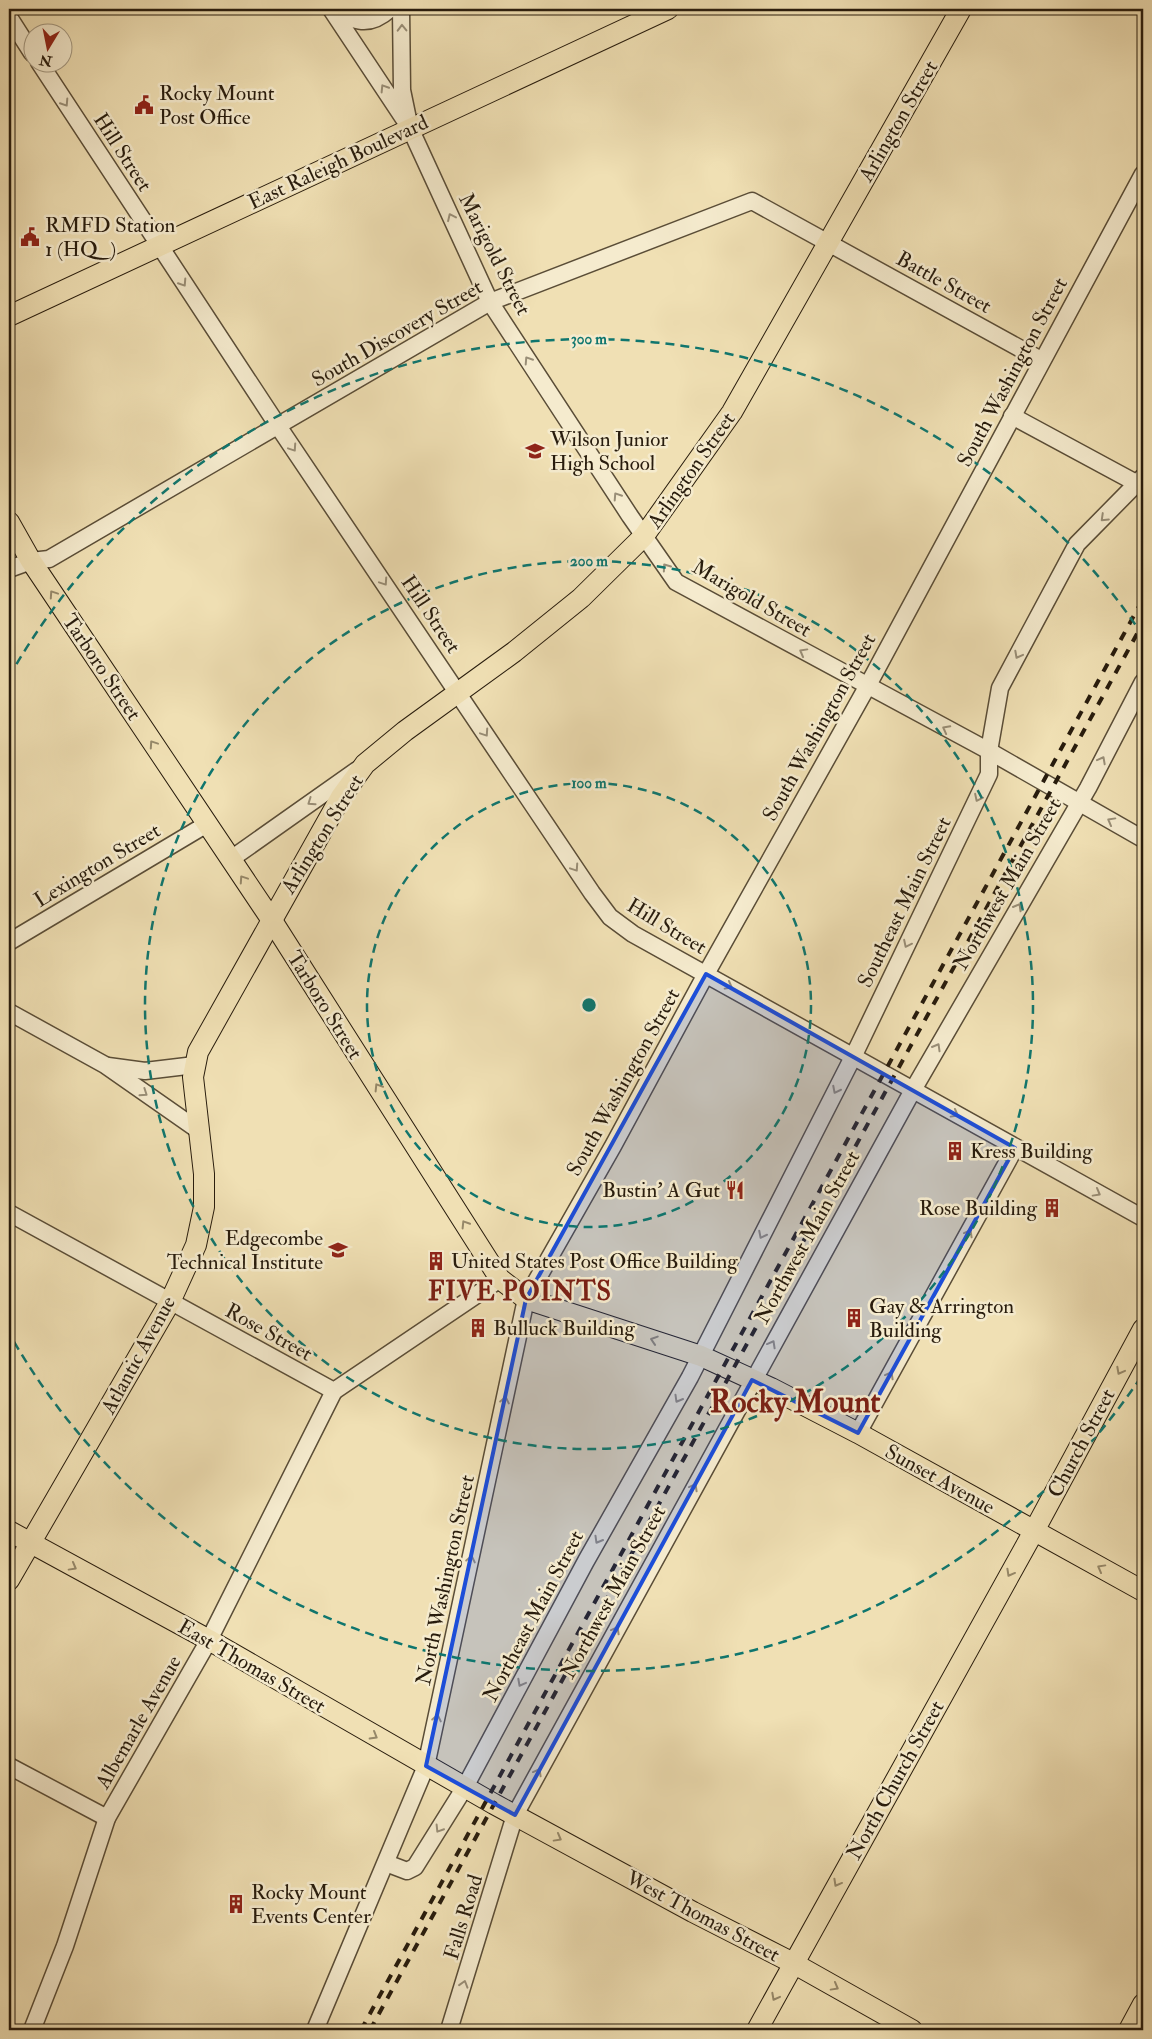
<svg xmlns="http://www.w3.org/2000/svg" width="1152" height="2039" font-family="'IM FELL Double Pica',serif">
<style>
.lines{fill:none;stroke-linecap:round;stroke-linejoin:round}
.minor-casing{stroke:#5a4d37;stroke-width:19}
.major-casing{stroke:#281c0d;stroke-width:22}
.minor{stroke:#f5ebce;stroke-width:16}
.major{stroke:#f0e0b4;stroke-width:20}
.rail{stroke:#281c0d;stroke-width:4;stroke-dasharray:9 9;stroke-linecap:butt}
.oneway{stroke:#998e77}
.oneway2{stroke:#968869}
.marked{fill:#1d4ed8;fill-opacity:0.2;stroke:#1d4ed8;stroke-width:4;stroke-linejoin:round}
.ring{fill:none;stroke:#0f766e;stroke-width:2.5;stroke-dasharray:9 6}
.labels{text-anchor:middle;stroke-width:5;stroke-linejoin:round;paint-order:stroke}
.poi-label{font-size:21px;fill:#281c0d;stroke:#f5ebce;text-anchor:start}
.street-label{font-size:21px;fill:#281c0d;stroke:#f5ebce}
.district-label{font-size:26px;font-weight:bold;letter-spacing:1px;fill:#7a1f14;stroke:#f5ebce}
.town-label{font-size:31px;font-weight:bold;fill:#7a1f14;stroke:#f5ebce}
.centre{fill:#0f766e;stroke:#f5ebce;stroke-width:2.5}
.ring-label{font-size:15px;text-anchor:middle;font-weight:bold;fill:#0f766e;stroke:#f5ebce;stroke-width:5;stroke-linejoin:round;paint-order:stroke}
</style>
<rect width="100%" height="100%" fill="#f0e0b4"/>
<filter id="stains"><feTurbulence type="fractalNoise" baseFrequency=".004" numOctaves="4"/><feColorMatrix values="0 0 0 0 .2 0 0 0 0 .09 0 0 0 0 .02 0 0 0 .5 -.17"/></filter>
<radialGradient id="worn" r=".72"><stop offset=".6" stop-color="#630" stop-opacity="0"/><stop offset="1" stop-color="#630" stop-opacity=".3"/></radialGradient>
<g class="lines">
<g class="minor-casing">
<g id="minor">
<path d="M331,9l79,119 80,174 140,214 46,66 313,169 154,88"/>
<path d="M332,9c23,13 37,19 58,0"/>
<path d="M401,9l1,81 6,29"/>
<path d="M9,17l23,36"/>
<path d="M39,62l239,364 314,467 18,24 23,17 510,284"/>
<path d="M1012,416l126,68"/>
<path d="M9,569l22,-8 18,-2 441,-257 262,-101 289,159"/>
<path d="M231,859l126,-89"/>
<path d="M9,942l198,-118"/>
<path d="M9,1012l96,53 93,65"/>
<path d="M108,1066l37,5 50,-6"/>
<path d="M9,1213l325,178 166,-112"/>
<path d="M858,1433l157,-285"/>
<path d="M9,1766l98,52"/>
<path d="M386,1863l21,8 8,-4 50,-80 121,-226 104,-184 164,-322 135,-281v-23l11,-63 77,-144 66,-67"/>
<path d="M32,2030l33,-84 42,-128 102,-178 125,-249"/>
<path d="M315,2030l111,-264 100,-467 87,-153 93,-172 161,-287 276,-513"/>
<path d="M449,2030l66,-215 398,-725 175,-302 55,-106"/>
</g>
</g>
<g class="major-casing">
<g id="major">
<path d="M9,316l659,-307"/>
<path d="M9,522l22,39 240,358 229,360 26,20 175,57 70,32 87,45 285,158"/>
<path d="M9,1531l200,109 285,164 199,108 100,51 119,67"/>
<path d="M9,1580l161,-278 26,-57 8,-38v-33l-11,-97 5,-25 143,-255 24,-33 40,-33 109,-79 67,-54 63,-62 88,-124 229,-403"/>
<path d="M757,2030l277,-499 109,-202"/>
<path d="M1129,2030l14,-26"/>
</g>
</g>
<use href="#minor" class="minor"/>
<use href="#major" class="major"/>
<g class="rail">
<path d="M361,2030l782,-1431"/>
<path d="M370,2030l773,-1407"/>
</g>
</g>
<defs><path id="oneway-chevron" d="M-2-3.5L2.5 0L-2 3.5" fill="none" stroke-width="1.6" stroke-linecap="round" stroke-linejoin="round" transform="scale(1.25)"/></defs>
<g class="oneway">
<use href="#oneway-chevron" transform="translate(402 28) rotate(-91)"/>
<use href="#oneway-chevron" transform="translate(384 88) rotate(-122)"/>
<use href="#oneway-chevron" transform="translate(65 103) rotate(57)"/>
<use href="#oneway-chevron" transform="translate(451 217) rotate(-115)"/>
<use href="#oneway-chevron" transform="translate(183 283) rotate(57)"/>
<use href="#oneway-chevron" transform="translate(528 360) rotate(-123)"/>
<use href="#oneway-chevron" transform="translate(293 448) rotate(56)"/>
<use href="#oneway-chevron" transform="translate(617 496) rotate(-123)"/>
<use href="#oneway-chevron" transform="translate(1104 518) rotate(136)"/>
<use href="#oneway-chevron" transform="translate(666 567) rotate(-125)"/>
<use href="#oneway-chevron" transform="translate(384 582) rotate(56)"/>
<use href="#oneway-chevron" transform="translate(803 652) rotate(-151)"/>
<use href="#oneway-chevron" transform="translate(1018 655) rotate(118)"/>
<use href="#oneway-chevron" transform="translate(946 729) rotate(-152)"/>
<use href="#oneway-chevron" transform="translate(485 733) rotate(56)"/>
<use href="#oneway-chevron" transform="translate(1102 760) rotate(-62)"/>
<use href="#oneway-chevron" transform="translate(978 798) rotate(116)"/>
<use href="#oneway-chevron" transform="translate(311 802) rotate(145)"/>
<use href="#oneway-chevron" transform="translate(1111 821) rotate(-151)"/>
<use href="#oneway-chevron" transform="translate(575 868) rotate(56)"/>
<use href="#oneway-chevron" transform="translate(1018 907) rotate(-60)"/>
<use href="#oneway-chevron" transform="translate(907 944) rotate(116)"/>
<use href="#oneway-chevron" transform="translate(729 986) rotate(29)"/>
<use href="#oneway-chevron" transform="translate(937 1047) rotate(-60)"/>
<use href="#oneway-chevron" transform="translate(836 1090) rotate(117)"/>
<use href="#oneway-chevron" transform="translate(144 1093) rotate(34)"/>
<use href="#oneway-chevron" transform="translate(955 1114) rotate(29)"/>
<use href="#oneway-chevron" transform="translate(1097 1193) rotate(29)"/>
<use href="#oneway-chevron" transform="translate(969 1233) rotate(-61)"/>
<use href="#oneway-chevron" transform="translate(762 1235) rotate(117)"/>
<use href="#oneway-chevron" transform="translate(772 1344) rotate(-61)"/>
<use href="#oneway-chevron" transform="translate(890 1375) rotate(-61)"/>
<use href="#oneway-chevron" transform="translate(678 1399) rotate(120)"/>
<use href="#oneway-chevron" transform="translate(505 1400) rotate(-78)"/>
<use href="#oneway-chevron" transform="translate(694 1487) rotate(-61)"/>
<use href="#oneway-chevron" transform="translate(598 1540) rotate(120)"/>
<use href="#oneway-chevron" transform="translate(471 1559) rotate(-78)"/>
<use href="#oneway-chevron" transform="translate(616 1630) rotate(-61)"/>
<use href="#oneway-chevron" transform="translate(521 1683) rotate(118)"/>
<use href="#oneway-chevron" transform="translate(437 1718) rotate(-78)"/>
<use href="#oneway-chevron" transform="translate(538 1772) rotate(-61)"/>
<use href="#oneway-chevron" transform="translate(439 1829) rotate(122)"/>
<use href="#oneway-chevron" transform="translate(464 1984) rotate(-73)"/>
</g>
<g class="oneway2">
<use href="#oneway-chevron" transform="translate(53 594) rotate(-124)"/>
<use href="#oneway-chevron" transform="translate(153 744) rotate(-124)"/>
<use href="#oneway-chevron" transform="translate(243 879) rotate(-124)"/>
<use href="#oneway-chevron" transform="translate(378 1087) rotate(-122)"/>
<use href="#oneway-chevron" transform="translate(465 1224) rotate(-122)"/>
<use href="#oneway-chevron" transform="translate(654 1340) rotate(-162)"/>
<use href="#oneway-chevron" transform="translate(1120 1371) rotate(118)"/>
<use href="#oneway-chevron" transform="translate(73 1567) rotate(29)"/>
<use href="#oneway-chevron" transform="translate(1101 1568) rotate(-151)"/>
<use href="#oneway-chevron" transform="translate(1010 1573) rotate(119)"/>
<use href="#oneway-chevron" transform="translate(374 1736) rotate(30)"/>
<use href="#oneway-chevron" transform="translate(558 1838) rotate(29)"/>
<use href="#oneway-chevron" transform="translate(837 1883) rotate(119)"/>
<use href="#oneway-chevron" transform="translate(835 1987) rotate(29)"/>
<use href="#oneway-chevron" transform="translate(775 1997) rotate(118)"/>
</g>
<path class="marked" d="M706,974l309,174 -157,285 -106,-53 -237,435 -89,-49 100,-467z"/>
<g class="ring">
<circle cx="589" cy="1005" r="222"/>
<circle cx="589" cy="1005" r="444"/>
<path d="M1141 1377A666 666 0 0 1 9 1333M9 677A666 666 0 0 1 1141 633"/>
</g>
<defs>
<g id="civic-bare" transform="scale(1.5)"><path d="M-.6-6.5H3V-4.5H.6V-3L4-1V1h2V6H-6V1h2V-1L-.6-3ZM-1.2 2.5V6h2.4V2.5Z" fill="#8f2418" stroke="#f5ebce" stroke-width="2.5" paint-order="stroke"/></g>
<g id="school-bare" transform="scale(1.5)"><path d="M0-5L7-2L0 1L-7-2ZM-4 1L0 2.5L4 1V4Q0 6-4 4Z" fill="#8f2418" stroke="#f5ebce" stroke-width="2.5" paint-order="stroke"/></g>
<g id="building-bare" transform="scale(1.5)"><path d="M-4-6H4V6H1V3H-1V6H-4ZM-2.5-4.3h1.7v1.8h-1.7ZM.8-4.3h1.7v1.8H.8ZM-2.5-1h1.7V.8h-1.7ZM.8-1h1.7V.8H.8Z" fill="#8f2418" stroke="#f5ebce" stroke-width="2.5" paint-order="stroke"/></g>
<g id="restaurant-bare" transform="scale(1.5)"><path d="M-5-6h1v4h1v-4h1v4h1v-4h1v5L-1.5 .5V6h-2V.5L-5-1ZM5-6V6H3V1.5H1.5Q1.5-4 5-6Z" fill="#8f2418" stroke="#f5ebce" stroke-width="2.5" paint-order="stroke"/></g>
</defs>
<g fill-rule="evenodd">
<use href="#civic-bare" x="144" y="105"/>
<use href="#civic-bare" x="30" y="237"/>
<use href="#school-bare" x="535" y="451"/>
<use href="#building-bare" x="955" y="1151"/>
<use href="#restaurant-bare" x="735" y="1190"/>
<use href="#building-bare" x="1052" y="1208"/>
<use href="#school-bare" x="338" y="1250"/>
<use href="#building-bare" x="436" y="1261"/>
<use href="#building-bare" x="854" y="1318"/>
<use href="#building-bare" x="478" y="1328"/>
<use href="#building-bare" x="236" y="1904"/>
</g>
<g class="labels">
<g class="poi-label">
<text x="159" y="100">Rocky Mount<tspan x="159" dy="24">Post Office</tspan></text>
<text x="45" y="232">RMFD Station<tspan x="45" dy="24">1 (HQ)</tspan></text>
<text x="550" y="446">Wilson Junior<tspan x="550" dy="24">High School</tspan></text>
<text x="970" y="1158">Kress Building</text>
<text x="720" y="1197" text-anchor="end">Bustin' A Gut</text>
<text x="1037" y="1215" text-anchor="end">Rose Building</text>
<text x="323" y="1245" text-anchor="end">Edgecombe<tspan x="323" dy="24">Technical Institute</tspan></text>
<text x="451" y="1268">United States Post Office Building</text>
<text x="869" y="1313">Gay &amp; Arrington<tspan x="869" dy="24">Building</tspan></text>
<text x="493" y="1335">Bulluck Building</text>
<text x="251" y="1899">Rocky Mount<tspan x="251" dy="24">Events Center</tspan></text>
</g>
<g class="street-label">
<text transform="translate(898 121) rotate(-60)" y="7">Arlington Street</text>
<text transform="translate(123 152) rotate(57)" y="7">Hill Street</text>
<text transform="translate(338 162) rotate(-25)" y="7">East Raleigh Boulevard</text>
<text transform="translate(495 254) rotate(63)" y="7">Marigold Street</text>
<text transform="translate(944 282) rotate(29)" y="7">Battle Street</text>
<text transform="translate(397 333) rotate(-30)" y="7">South Discovery Street</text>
<text transform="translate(1012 372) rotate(-62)" y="7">South Washington Street</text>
<text transform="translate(691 470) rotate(-55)" y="7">Arlington Street</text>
<text transform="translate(752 598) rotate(30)" y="7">Marigold Street</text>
<text transform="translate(431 614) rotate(56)" y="7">Hill Street</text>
<text transform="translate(102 667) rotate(56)" y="7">Tarboro Street</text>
<text transform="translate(819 727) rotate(-61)" y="7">South Washington Street</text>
<text transform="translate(322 834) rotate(-58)" y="7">Arlington Street</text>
<text transform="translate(97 865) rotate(-31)" y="7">Lexington Street</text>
<text transform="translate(1007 884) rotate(-60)" y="7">Northwest Main Street</text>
<text transform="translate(904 902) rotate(-64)" y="7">Southeast Main Street</text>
<text transform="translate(667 926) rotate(31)" y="7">Hill Street</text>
<text transform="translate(325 1005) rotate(58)" y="7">Tarboro Street</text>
<text transform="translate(623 1082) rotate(-61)" y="7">South Washington Street</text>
<text transform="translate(807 1237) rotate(-61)" y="7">Northwest Main Street</text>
<text transform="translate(269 1332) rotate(29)" y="7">Rose Street</text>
<text transform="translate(138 1355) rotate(-61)" y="7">Atlantic Avenue</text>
<text transform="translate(1081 1443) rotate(-62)" y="7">Church Street</text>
<text transform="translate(940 1479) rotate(29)" y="7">Sunset Avenue</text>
<text transform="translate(445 1580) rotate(-78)" y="7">North Washington Street</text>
<text transform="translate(613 1592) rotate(-61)" y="7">Northwest Main Street</text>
<text transform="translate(533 1616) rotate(-62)" y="7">Northeast Main Street</text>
<text transform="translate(252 1666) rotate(30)" y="7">East Thomas Street</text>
<text transform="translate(138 1722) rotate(-60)" y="7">Albemarle Avenue</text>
<text transform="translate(895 1780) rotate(-61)" y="7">North Church Street</text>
<text transform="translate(703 1916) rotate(28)" y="7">West Thomas Street</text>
<text transform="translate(463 1917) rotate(-73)" y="7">Falls Road</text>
</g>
<g class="district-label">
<text x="520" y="1300">FIVE POINTS</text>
</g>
<g class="town-label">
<text x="795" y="1412">Rocky Mount</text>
</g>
</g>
<circle cx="589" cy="1005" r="8" class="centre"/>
<g class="ring-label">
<text x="589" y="344">300 m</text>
<text x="589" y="566">200 m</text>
<text x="589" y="788">100 m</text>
</g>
<rect width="1152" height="2039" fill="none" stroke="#f0e0b4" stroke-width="30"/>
<rect x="10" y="10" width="1132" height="2019" fill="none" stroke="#281c0d" stroke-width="2.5"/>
<rect x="15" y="15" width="1122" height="2009" fill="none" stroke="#281c0d"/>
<g transform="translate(48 48) rotate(190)"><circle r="24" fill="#f5ebce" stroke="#a39881"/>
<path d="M0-4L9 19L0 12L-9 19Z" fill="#8f2418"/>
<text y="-8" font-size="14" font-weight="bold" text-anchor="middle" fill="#281c0d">N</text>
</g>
<rect width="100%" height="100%" filter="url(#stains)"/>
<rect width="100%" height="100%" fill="url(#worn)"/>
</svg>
